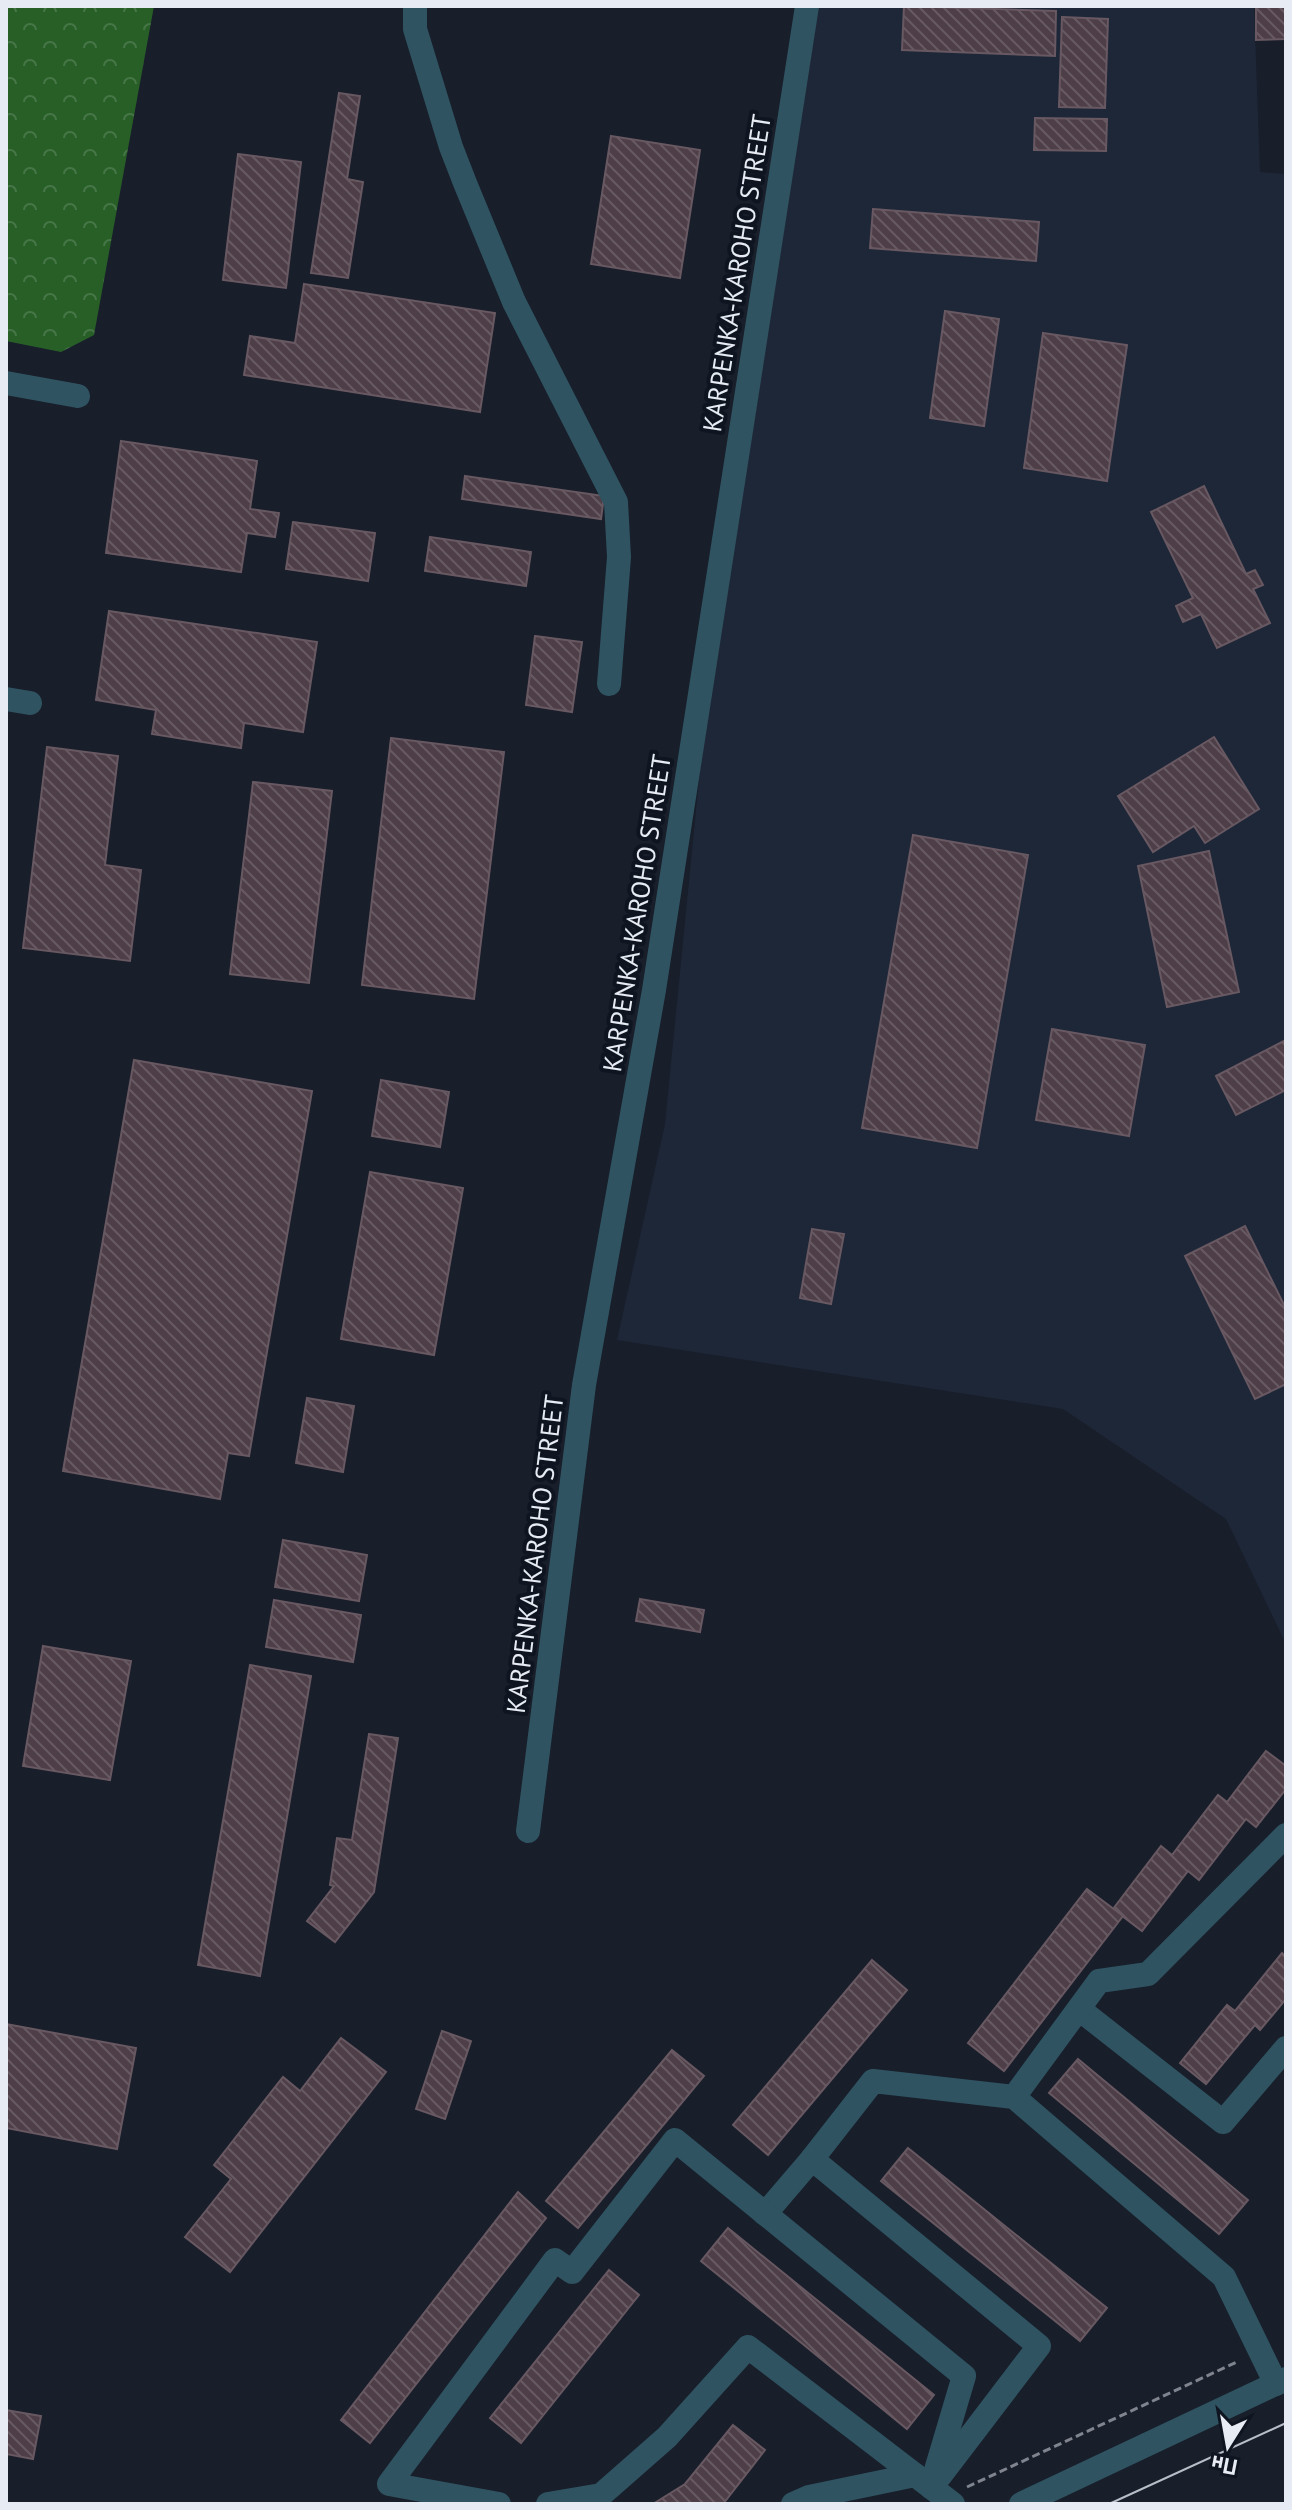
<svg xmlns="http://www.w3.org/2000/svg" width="1292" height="2510" font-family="'PT Sans',sans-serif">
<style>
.built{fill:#1e2738}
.forest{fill:url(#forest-crowns)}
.building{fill:url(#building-back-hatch);stroke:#685861;stroke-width:2}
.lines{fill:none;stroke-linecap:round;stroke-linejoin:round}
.path{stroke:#7f848e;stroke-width:3;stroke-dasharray:8 4;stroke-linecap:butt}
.minor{stroke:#2f5361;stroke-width:24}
.tram{stroke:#b8bec7;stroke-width:2}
.labels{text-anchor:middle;stroke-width:8;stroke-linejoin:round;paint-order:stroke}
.street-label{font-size:26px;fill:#e7ecf4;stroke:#0f1520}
</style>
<defs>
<pattern id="forest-crowns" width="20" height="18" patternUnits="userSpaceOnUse" patternTransform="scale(2)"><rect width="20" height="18" fill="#275f27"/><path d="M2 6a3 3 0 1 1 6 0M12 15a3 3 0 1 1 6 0" fill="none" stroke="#467647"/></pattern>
<pattern id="building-back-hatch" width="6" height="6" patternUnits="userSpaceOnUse" patternTransform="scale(2)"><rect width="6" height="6" fill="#4d3e47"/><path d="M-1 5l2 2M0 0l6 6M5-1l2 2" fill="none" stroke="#675a62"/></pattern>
</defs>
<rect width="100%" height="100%" fill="#181e2a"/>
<path class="built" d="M811,6h443l6,166 26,2v1470l-60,-125 -163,-110 -446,-69 48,-216 64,-647z"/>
<path class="forest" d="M6,6h148l-60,329 -33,17 -55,-11z"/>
<g class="building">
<path d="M904,6l152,5 -1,45 -153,-6z"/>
<path d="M1256,6h30v33l-30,1z"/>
<path d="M1062,17l46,2 -3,89 -46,-1z"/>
<path d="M339,93l21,3 -13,83 16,3 -15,96 -37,-5z"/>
<path d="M1035,118l72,1 -1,32 -72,-1z"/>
<path d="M611,136l89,14 -20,128 -89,-14z"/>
<path d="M238,154l63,8 -15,126 -63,-8z"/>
<path d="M873,209l166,13 -3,39 -166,-13z"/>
<path d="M304,284l191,29 -15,99 -236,-37 6,-39 45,7z"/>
<path d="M945,311l54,8 -15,107 -54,-8z"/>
<path d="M1043,333l84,12 -20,136 -83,-13z"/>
<path d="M121,441l136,20 -7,48 29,4 -4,24 -28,-4 -6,39 -135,-19z"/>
<path d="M465,476l139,20 -3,23 -139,-20z"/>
<path d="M1204,486l42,88 9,-4 8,15 -10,4 17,34 -53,25 -16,-34 -18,8 -7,-16 17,-8 -42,-86z"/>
<path d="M293,522l82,11 -7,48 -82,-12z"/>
<path d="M430,537l101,15 -5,34 -101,-15z"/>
<path d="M109,611l208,31 -14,90 -59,-9 -3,25 -89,-14 4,-24 -60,-10z"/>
<path d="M535,636l47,6 -10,70 -46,-7z"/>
<path d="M1214,737l45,72 -54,34 -11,-17 -41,26 -35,-56z"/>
<path d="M391,738l113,14 -30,247 -112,-14z"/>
<path d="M47,747l71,9 -13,109 36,5 -11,91 -107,-13z"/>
<path d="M253,782l79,9 -23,192 -79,-9z"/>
<path d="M913,835l115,20 -51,293 -115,-20z"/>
<path d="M1209,851l30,141 -72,15 -29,-141z"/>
<path d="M1052,1029l93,16 -16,91 -93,-16z"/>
<path d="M1286,1040v50l-50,25 -20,-39z"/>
<path d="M134,1060l178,31 -63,365 -21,-3 -8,46 -157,-28z"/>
<path d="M381,1080l68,12 -9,55 -68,-11z"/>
<path d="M370,1172l93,16 -29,167 -93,-16z"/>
<path d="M1245,1226l41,83v75l-31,15 -70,-143z"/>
<path d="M812,1229l32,5 -13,70 -31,-6z"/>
<path d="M307,1398l47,8 -11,66 -47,-9z"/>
<path d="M283,1540l84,15 -8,46 -84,-14z"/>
<path d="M640,1599l64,11 -4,22 -64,-11z"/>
<path d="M274,1600l87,15 -8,47 -87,-15z"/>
<path d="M43,1646l88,15 -21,119 -87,-14z"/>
<path d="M250,1665l61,11 -51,300 -62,-11z"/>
<path d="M369,1734l29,4 -24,154 -39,50 -28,-21 27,-35 -4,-1 7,-47 15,2z"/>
<path d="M1266,1751l20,15v23l-30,38 -10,-8 -47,61 -11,-9 -46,60 -29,-22 48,-63 11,9 46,-60 9,7z"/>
<path d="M1087,1889l36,27 -119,155 -36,-28z"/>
<path d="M1282,1953l4,4v42l-26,31 -5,-5 -49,59 -26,-21 47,-58 8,6z"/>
<path d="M872,1960l35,30 -139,165 -35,-30z"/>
<path d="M6,2024l130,24 -19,101 -111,-21z"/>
<path d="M442,2031l29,10 -26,78 -29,-10z"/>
<path d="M341,2038l45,34 -156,200 -45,-35 46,-58 -17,-14 69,-88 17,14z"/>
<path d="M672,2050l32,26 -126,152 -32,-27z"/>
<path d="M1078,2059l170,141 -29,34 -170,-141z"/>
<path d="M908,2148l199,160 -27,33 -199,-160z"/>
<path d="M518,2192l28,26 -176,225 -29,-23z"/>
<path d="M728,2228l206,167 -27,34 -206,-168z"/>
<path d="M609,2270l30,25 -118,148 -31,-25z"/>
<path d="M6,2410l35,6 -8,43 -27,-5z"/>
<path d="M733,2425l32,25 -42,54h-70l32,-20z"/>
</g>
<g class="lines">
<path class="path" d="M967,2487l272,-126"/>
<g class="minor">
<path d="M415,6v23l36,118 14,36 49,119 102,200 3,55 -10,127"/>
<path d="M6,383l72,13"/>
<path d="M6,699l24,4"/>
<path d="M528,1831l56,-446 70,-395 153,-984"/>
<path d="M1079,2009l144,113 63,-74"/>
<path d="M1014,2097l85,-116 49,-7 138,-139"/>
<path d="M812,2159l61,-78 141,16 210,180 52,107"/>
<path d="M765,2214l47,-55 227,187 -99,130"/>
<path d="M499,2504l-110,-20 166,-224 17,12 103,-132 289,236 -33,111"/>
<path d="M548,2504l53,-9 66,-58 81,-90 205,157"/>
<path d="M793,2504l16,-7 106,-22"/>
<path d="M1021,2504l265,-125"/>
</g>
<path class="tram" d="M1109,2504l177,-81"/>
</g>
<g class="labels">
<g class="street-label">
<text transform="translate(737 273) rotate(-81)" y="9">KARPENKA-KAROHO STREET</text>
<text transform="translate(637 913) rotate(-81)" y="9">KARPENKA-KAROHO STREET</text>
<text transform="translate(535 1554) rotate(-83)" y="9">KARPENKA-KAROHO STREET</text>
</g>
</g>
<rect width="1292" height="2510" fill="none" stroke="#e7ecf4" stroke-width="16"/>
<g transform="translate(1228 2446) rotate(191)" stroke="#0f1520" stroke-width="6" paint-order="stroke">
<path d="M0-6L14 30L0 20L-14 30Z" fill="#e7ecf4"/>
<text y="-12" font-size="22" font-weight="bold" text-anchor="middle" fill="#e7ecf4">Пн</text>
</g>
</svg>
